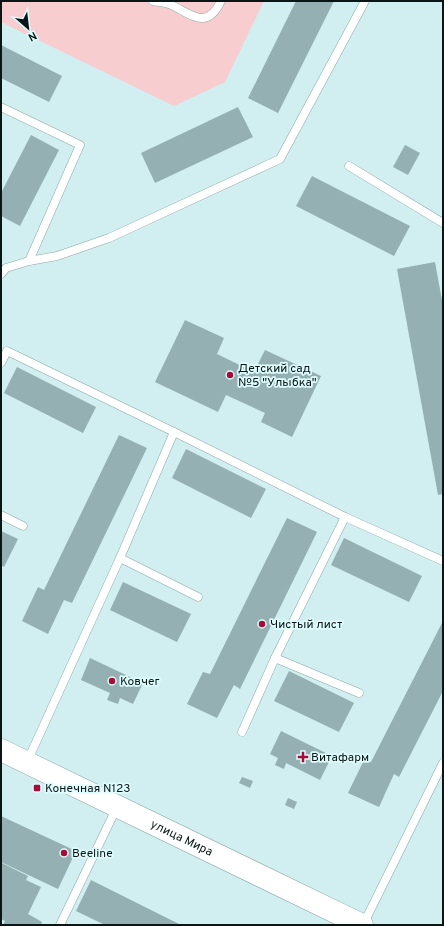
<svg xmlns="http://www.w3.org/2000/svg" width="444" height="926" font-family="Overpass,sans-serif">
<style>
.green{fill:#f7cdd0}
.building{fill:#94b0b2}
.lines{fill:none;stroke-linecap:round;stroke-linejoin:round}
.lane-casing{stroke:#8aa7a8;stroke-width:9}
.secondary-casing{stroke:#8aa7a8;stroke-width:23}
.lane{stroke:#fff;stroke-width:8}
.secondary{stroke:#fff;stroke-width:22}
.poi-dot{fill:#a60c39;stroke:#defcfe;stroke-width:1.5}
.labels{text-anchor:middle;stroke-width:3.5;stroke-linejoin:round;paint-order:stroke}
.poi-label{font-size:12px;fill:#0a1516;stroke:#defcfe;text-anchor:start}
.street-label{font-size:12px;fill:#0a1516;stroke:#defcfe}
</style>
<rect width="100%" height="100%" fill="#d1eef0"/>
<path class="green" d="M2,1h262l-39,81 -51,24 -173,-84v-18z"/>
<g class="building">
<path d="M296,1h38l-56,112 -30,-15z"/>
<path d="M1,45l61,31 -13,26 -48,-24z"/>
<path d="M238,107l15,30 -98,46 -14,-30z"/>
<path d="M31,135l28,15 -39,76 -19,-10v-23z"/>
<path d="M405,145l15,8 -12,22 -15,-8z"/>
<path d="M312,176l98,50 -16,30 -98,-50z"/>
<path d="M435,262l8,44v188l-5,1 -41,-226z"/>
<path d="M185,320l39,18 -7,16 37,18 11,-22 56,26 -29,61 -31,-15 4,-9 -39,-18 -8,17 -63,-30z"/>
<path d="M17,367l79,40 -13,26 -79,-40z"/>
<path d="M119,435l28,13 -75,155 -8,-3 -16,34 -26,-13 16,-34 6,3z"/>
<path d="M186,449l80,40 -15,29 -79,-40z"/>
<path d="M287,518l30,14 -77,157 -6,-4 -17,33 -30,-14 16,-32 7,2z"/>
<path d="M1,531l17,8 -14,28 -3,-2z"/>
<path d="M344,538l78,38 -13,26 -78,-37z"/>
<path d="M123,582l68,32 -14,28 -67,-32z"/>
<path d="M443,621v70l-44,86 -5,-3 -15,33 -31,-14 16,-33 7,2z"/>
<path d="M90,658l53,25 -10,21 -13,-6 -2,6 -11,-4 3,-7 -29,-13z"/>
<path d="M289,671l65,32 -15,29 -65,-31z"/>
<path d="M281,731l51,25 -12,24 -34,-17 -2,6 -9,-4 3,-7 -8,-4z"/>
<path d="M242,777l11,4 -3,7 -11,-5z"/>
<path d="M288,798l9,4 -3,7 -9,-4z"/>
<path d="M1,816l75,35 -18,38 -57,-27z"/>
<path d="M2,863l26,13 -2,4 15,7 -13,27 14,8 -1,3h-38l2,-4 -4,-2v-53z"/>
<path d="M91,880l90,45h-76l-29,-14z"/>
</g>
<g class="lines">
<g class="lane-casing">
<g id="lane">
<path d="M153,1c5,1 11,1 16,3 22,9 37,28 52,-3"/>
<path d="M1,107l79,38 -51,116"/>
<path d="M349,166l94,57"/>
<path d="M1,274l5,-6 23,-7 28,-5 52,-18 171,-79 85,-158"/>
<path d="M1,363l6,-12 167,81 171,85 98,44"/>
<path d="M1,515l22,11"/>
<path d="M120,558l78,39"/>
<path d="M275,658l84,35"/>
<path d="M242,732l33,-74 70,-141"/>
<path d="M27,762l93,-204 54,-126"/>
<path d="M60,925l57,-118"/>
<path d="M363,925l80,-162"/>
</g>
</g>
<g class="secondary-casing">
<g id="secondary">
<path id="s1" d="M1,750l361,175"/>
</g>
</g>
<use href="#lane" class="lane"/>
<use href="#secondary" class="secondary"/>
</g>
<g class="poi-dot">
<circle cx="230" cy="375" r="4"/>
<circle cx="262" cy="624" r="4"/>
<circle cx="112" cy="681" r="4"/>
<path d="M301 751h4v4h4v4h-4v4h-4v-4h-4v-4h4z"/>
<rect x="33" y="784" width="8" height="8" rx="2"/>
<circle cx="64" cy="853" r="4"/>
</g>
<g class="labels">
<g class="poi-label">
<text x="238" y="372">Детский сад<tspan x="238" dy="14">№5 "Улыбка"</tspan></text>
<text x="270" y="628">Чистый лист</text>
<text x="120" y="685">Ковчег</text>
<text x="311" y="761">Витафарм</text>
<text x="45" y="792">Конечная N123</text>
<text x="72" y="857">Beeline</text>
</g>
<g class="street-label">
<text dy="4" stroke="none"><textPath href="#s1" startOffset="201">улица Мира</textPath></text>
</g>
</g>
<rect width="444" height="926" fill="none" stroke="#0a1516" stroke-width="4"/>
<g transform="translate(28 28) rotate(152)" stroke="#defcfe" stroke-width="3" paint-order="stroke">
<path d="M0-3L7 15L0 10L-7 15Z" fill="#0a1516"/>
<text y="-6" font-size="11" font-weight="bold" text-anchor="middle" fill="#0a1516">N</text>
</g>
</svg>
